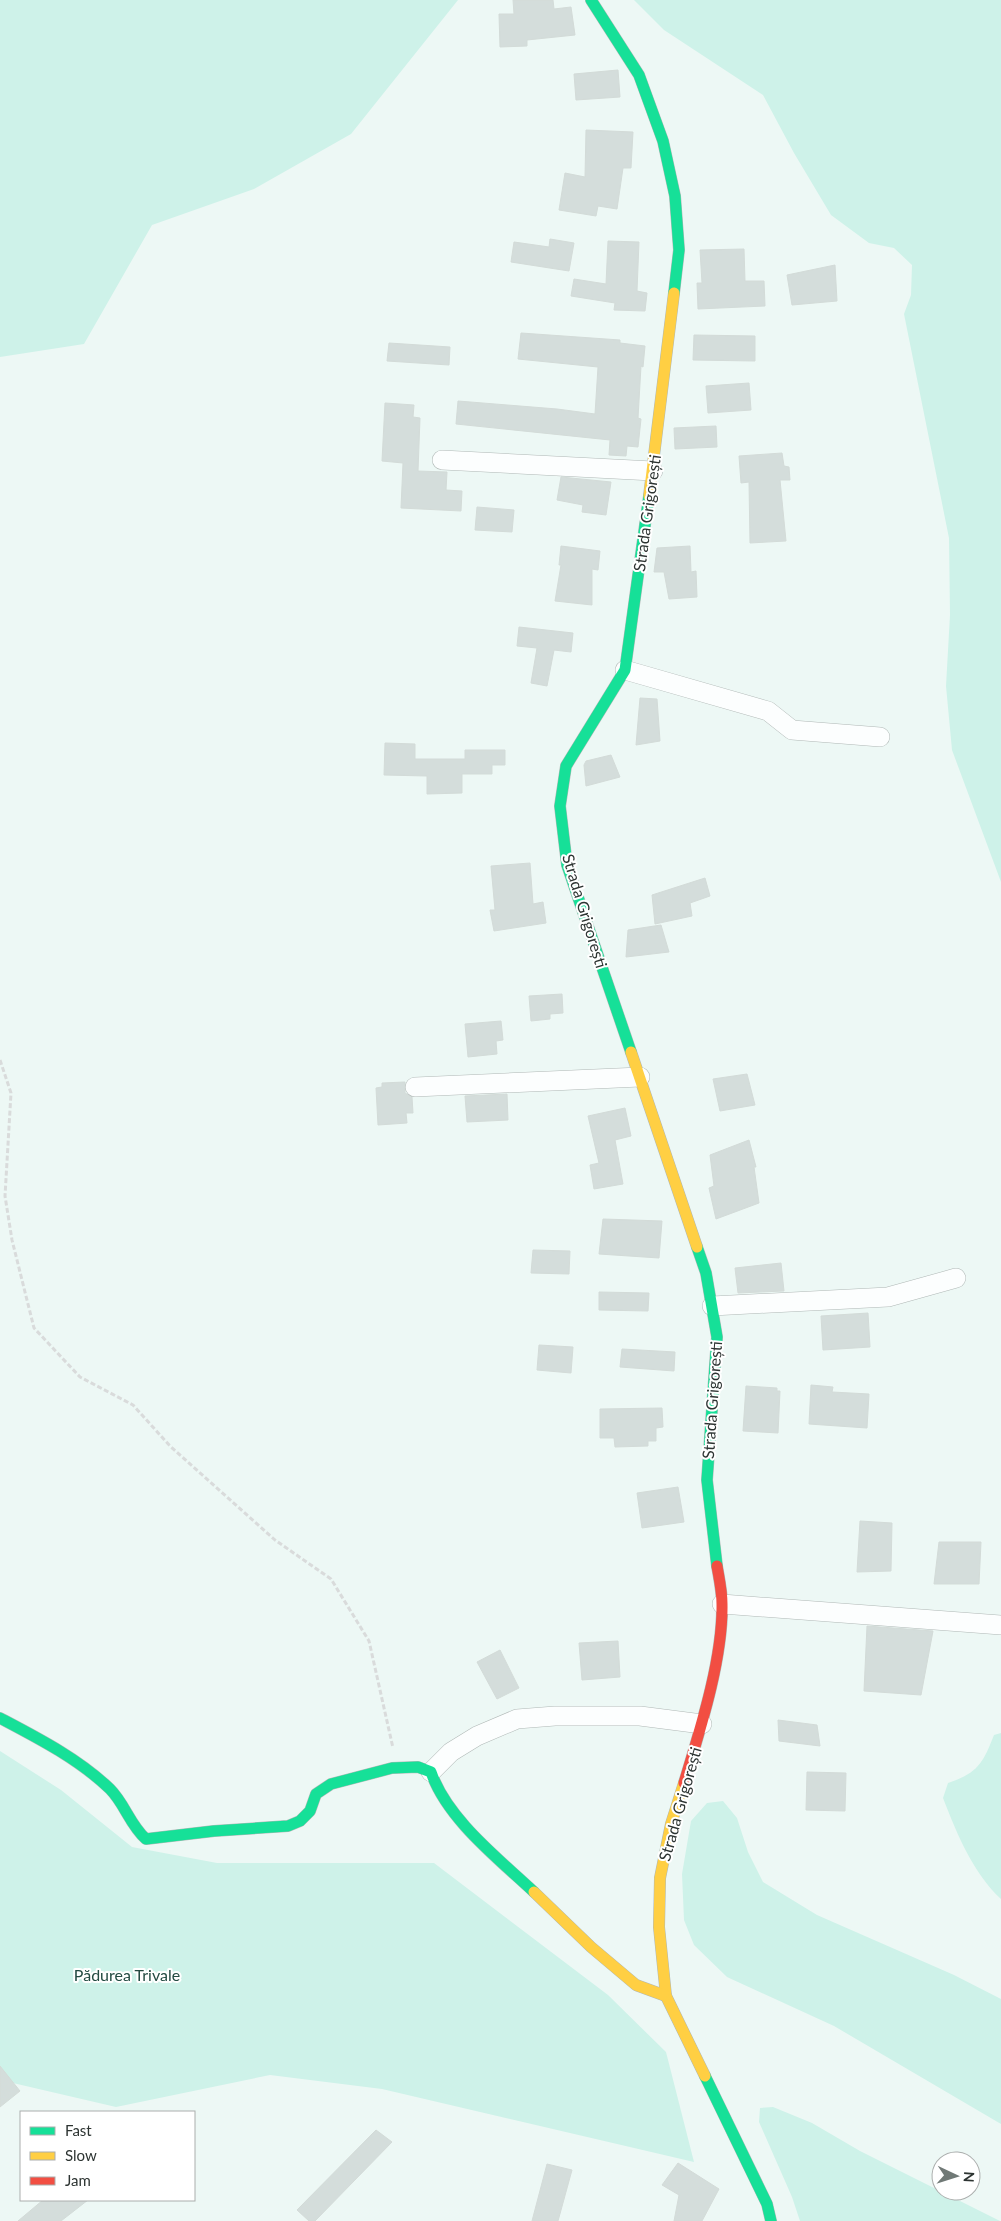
<svg xmlns="http://www.w3.org/2000/svg" width="1001" height="2221" font-family="Lato,sans-serif">
<style>
.green{fill:#cef2e9}
.building{fill:#d4dddb;stroke:#d3dbd8}
.lines{fill:none;stroke-linecap:round;stroke-linejoin:round}
.street-casing{stroke:#b0b8b6;stroke-width:20}
.fast-casing{stroke:#b0b8b6;stroke-width:12}
.slow-casing{stroke:#b0b8b6;stroke-width:12}
.jam-casing{stroke:#b0b8b6;stroke-width:12}
.path{stroke:#d9dbdb;stroke-width:3;stroke-dasharray:5 2.5;stroke-linecap:butt}
.street{stroke:#fcfefe;stroke-width:19}
.fast{stroke:#16e098;stroke-width:11}
.slow{stroke:#ffcf43;stroke-width:11}
.jam{stroke:#f24e42;stroke-width:11}
.labels{text-anchor:middle;stroke-width:4;stroke-linejoin:round;paint-order:stroke}
.street-label{font-size:16px;fill:#2d3432;stroke:#fff}
.park-label{font-size:16px;fill:#234b42;stroke:#fff}
</style>
<rect width="100%" height="100%" fill="#edf8f5"/>
<g class="green">
<path d="M0,0h458l-107,134 -97,55 -102,36 -68,119 -84,13z"/>
<path d="M634,0h367v882l-49,-132 -6,-64 4,-71 -1,-77 -45,-224 7,-19 1,-30 -18,-17 -25,-5 -38,-28 -37,-62 -31,-58 -99,-65z"/>
<path d="M1001,1733v166c-28,-26 -44,-65 -58,-101l5,-15c30,-10 35,-20 46,-48z"/>
<path d="M0,1751l61,39 71,57 85,16h217l174,132 58,57 28,110 -312,-73 -112,-14 -154,32 -116,-27z"/>
<path d="M723,1801l14,17 11,34 15,30 54,33 137,60 47,24v125l-167,-98 -107,-49 -33,-32 -10,-25 -2,-46 9,-53 16,-18z"/>
<path d="M773,2107l39,16 48,28 140,70h-200l-8,-24 -33,-75 1,-14z"/>
</g>
<g class="building">
<path d="M513,0h40l1,9 17,-2 4,28 -48,5v6l-27,1 -1,-33h15z"/>
<path d="M618,70l2,27 -44,3 -2,-26z"/>
<path d="M586,130l47,2 -2,36h-8l-6,41 -19,-3 -2,10 -37,-6 6,-37 20,4z"/>
<path d="M550,239l24,4 -5,28 -58,-9 3,-20 35,5z"/>
<path d="M608,241l31,1 -2,49 10,2 -2,18 -31,-1 1,-7 -44,-7 3,-17 32,5z"/>
<path d="M744,249l1,32h19l1,25 -67,3 -1,-26h5l-2,-33z"/>
<path d="M835,265l2,36 -45,4 -5,-30z"/>
<path d="M521,333l99,7v3l25,3 -2,21 -2,-1 -3,52 3,1 -3,28 -11,-1 -1,10 -17,-1 1,-15 -154,-16 2,-23 99,8 38,5 3,-47 -80,-8z"/>
<path d="M694,335l61,1v25l-62,-1z"/>
<path d="M389,343l61,4 -1,18 -62,-4z"/>
<path d="M749,383l2,27 -43,3 -2,-27z"/>
<path d="M385,403l29,2 -1,12 7,1 -2,53 29,1 -1,18 16,1 -1,20 -60,-3 2,-45 -21,-2z"/>
<path d="M716,426l1,21 -42,2 -1,-21z"/>
<path d="M782,453l2,13 5,1 1,13h-10l6,61 -36,2 -1,-61 -8,1 -2,-27z"/>
<path d="M561,477l50,5 -5,33 -24,-3 1,-7 -26,-5z"/>
<path d="M477,507l37,3 -2,22 -37,-2z"/>
<path d="M561,546l39,5 -2,19 -6,-1v36l-37,-4 6,-36h-2z"/>
<path d="M690,546l1,26 5,-1 1,26 -28,2 -5,-27h-10l3,-24z"/>
<path d="M519,627l54,6 -2,19 -17,-2 -7,36 -16,-3 6,-35 -20,-2z"/>
<path d="M640,698l17,1 3,42 -24,4z"/>
<path d="M385,743l30,1v15h50v-9h40v15h-13v9h-30v19l-35,1v-18l-43,-1z"/>
<path d="M611,755l9,22 -34,9 -2,-21 2,-4z"/>
<path d="M530,863l3,41 10,-2 3,21 -52,8 -4,-21h5l-4,-44z"/>
<path d="M705,878l5,18 -20,7 2,13 -37,8 -3,-29z"/>
<path d="M661,925l8,27 -43,5 2,-27z"/>
<path d="M562,994l1,19 -13,1v5l-19,2 -2,-25z"/>
<path d="M501,1021l2,19 -7,1 1,13 -29,3 -3,-33z"/>
<path d="M747,1074l8,31 -35,6 -7,-32z"/>
<path d="M405,1082v11l7,4 1,16h-7l1,10 -29,2 -2,-37 6,-1v-4z"/>
<path d="M507,1094l1,26 -41,2 -2,-26z"/>
<path d="M625,1108l6,28 -16,4 8,44 -29,5 -4,-24 9,-2 -11,-47z"/>
<path d="M749,1140l7,27h-2l5,36 -43,16 -7,-31 5,-2 -4,-31z"/>
<path d="M603,1219l59,2 -3,37 -60,-4z"/>
<path d="M533,1250l37,1 -1,23 -38,-1z"/>
<path d="M781,1263l3,28 -46,2 -3,-25z"/>
<path d="M599,1292l50,1 -1,18 -49,-1z"/>
<path d="M868,1313l2,34 -47,3 -2,-34z"/>
<path d="M539,1345l34,2 -2,26 -34,-3z"/>
<path d="M622,1349l53,3 -1,19 -54,-4z"/>
<path d="M811,1385l22,2 -1,5 37,2 -2,34 -58,-4z"/>
<path d="M746,1386l31,2v3h3l-2,42 -35,-2z"/>
<path d="M662,1408l1,19 -7,1v13h-8v5l-33,1 -1,-9h-14v-29z"/>
<path d="M678,1487l6,35 -42,6 -5,-35z"/>
<path d="M860,1521l32,2 -1,48 -34,1z"/>
<path d="M939,1542h42l-2,42h-45z"/>
<path d="M867,1626l66,5 -12,64 -57,-4z"/>
<path d="M618,1641l2,36 -38,3 -3,-37z"/>
<path d="M500,1650l19,38 -22,11 -20,-37z"/>
<path d="M778,1720l39,5 3,21 -41,-5z"/>
<path d="M807,1772l39,1 -1,38 -39,-1z"/>
<path d="M0,2066l20,25 -20,16z"/>
<path d="M376,2130l16,12 -77,79h-6l-12,-11z"/>
<path d="M678,2163l41,26 -17,32h-28l5,-26 -17,-10z"/>
<path d="M547,2164l25,6 -14,51h-26z"/>
<path d="M43,2200h45l-27,21h-43z"/>
</g>
<g class="lines">
<g class="street-casing">
<g id="street">
<path d="M442,460l211,11"/>
<path d="M625,670l143,41 24,19 88,7"/>
<path d="M415,1087l225,-10"/>
<path d="M712,1306l176,-9 68,-19"/>
<path d="M722,1604l279,21"/>
<path d="M431,1772l20,-20 26,-16 40,-17 38,-3h85l62,8"/>
</g>
</g>
<g class="fast-casing">
<g id="fast">
<path d="M591,0l48,75 24,66 12,55 4,54 -5,43"/>
<path d="M631,1052l-64,-187 -7,-59 6,-40 59,-96 24,-174"/>
<path d="M697,1247l9,26 11,64 -10,143 10,86"/>
<path d="M0,1718c38,20 79,41 110,71 15,15 20,36 36,50l68,-8 74,-5 12,-5 10,-10 6,-17 15,-10 61,-16 26,-1 13,5c16,47 68,87 103,120"/>
<path d="M705,2076l62,128 4,17"/>
</g>
</g>
<g class="slow-casing">
<g id="slow">
<path d="M649,496l25,-203"/>
<path d="M631,1052l66,195"/>
<path d="M684,1783l-13,41 -11,54 -1,49 7,69 39,80"/>
<path d="M534,1892l57,55 45,38 30,11"/>
</g>
</g>
<g class="jam-casing">
<path id="jam" d="M684,1783c16,-53 39,-124 38,-179 0,-13 -3,-26 -5,-38"/>
</g>
<path class="path" d="M0,1060l11,33 -6,103 7,44 22,88 46,49 53,28 37,41 105,94 56,39 38,62 24,107"/>
<use href="#street" class="street"/>
<use href="#fast" class="fast"/>
<use href="#slow" class="slow"/>
<use href="#jam" class="jam"/>
</g>
<g class="labels">
<g class="street-label">
<text transform="translate(647 513) rotate(-82)" y="6">Strada Grigorești</text>
<text transform="translate(585 911) rotate(73)" y="6">Strada Grigorești</text>
<text transform="translate(712 1400) rotate(-86)" y="6">Strada Grigorești</text>
<text transform="translate(680 1804) rotate(-74)" y="6">Strada Grigorești</text>
</g>
<g class="park-label">
<text x="127" y="1981">Pădurea Trivale</text>
</g>
</g>
<rect x="20" y="2111" width="175" height="90" fill="#ffffff" stroke="#abaead"/>
<rect x="30" y="2127" width="25" height="8" fill="#16e098" stroke="#abaead"/>
<text x="65" y="2136" font-size="15" fill="#2d3432">Fast</text>
<rect x="30" y="2152" width="25" height="8" fill="#ffcf43" stroke="#abaead"/>
<text x="65" y="2161" font-size="15" fill="#2d3432">Slow</text>
<rect x="30" y="2177" width="25" height="8" fill="#f24e42" stroke="#abaead"/>
<text x="65" y="2186" font-size="15" fill="#2d3432">Jam</text>
<g transform="translate(956 2176) rotate(94)"><circle r="24" fill="#ffffff" stroke="#abaead"/>
<path d="M0-4L9 19L0 12L-9 19Z" fill="#707976"/>
<text y="-8" font-size="14" font-weight="bold" text-anchor="middle" fill="#2d3432">N</text>
</g>
</svg>
